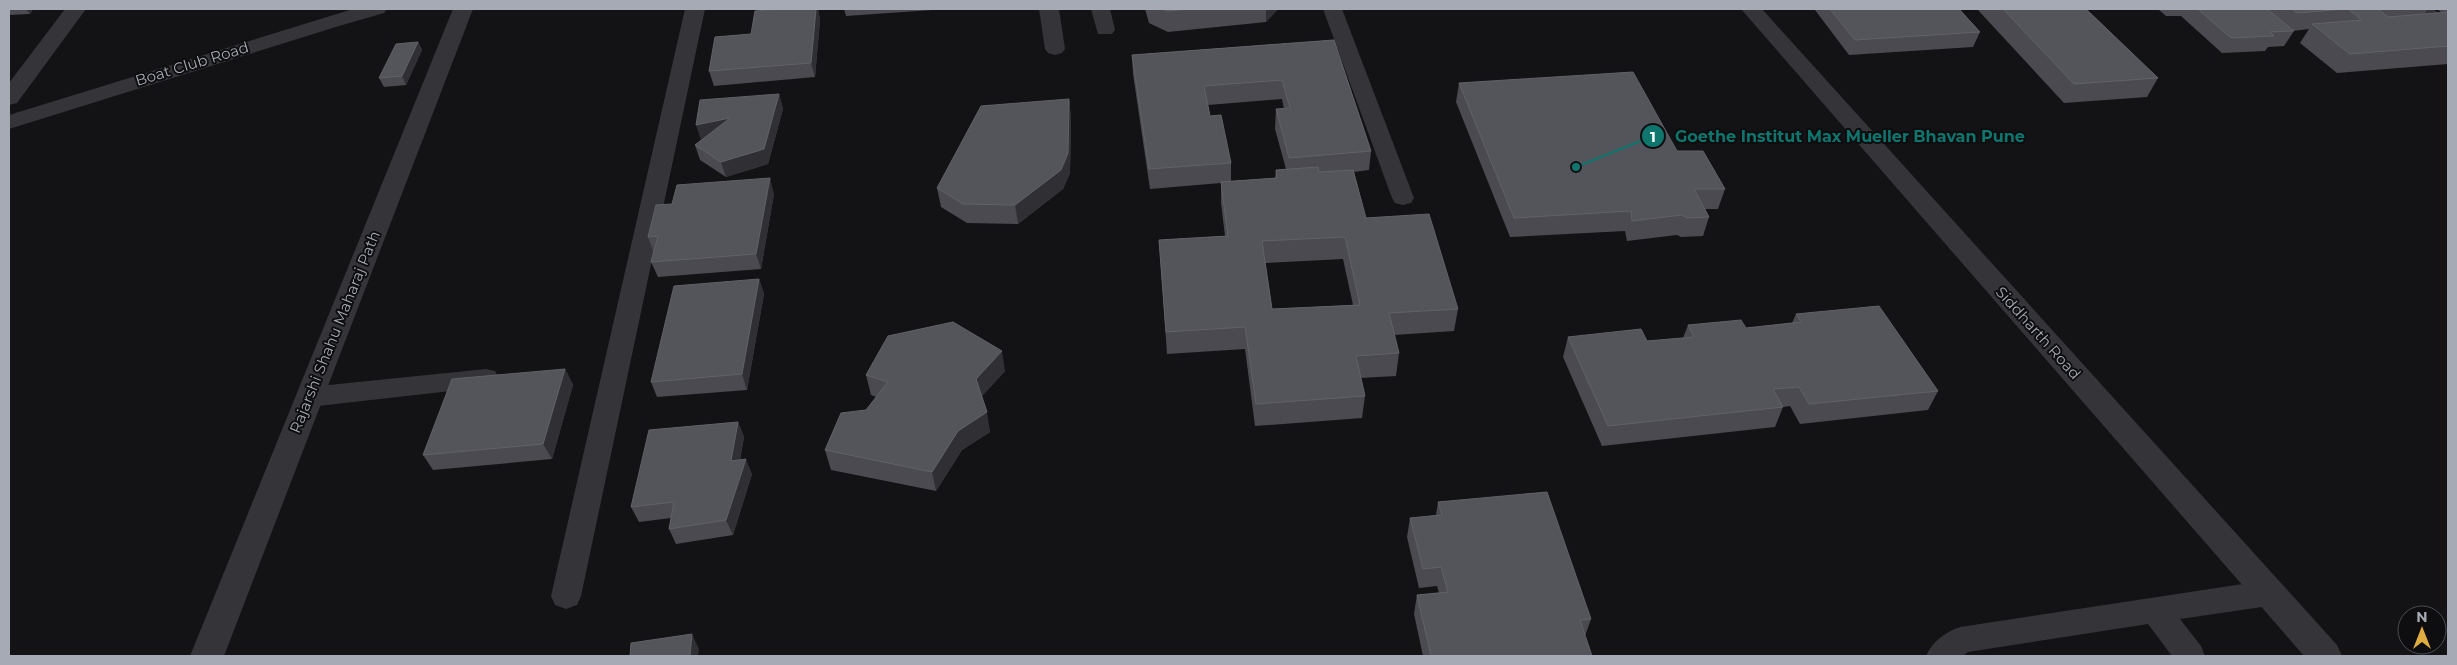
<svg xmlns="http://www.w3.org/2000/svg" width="2457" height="665" font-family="Montserrat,sans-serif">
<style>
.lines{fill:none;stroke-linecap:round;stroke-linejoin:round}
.service{fill:#353539;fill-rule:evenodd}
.minor{fill:#353539;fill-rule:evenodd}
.wall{fill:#4a4a50;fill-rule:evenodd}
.shaded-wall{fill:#303034}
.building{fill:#54555a;stroke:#616268;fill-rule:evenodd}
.labels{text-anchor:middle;stroke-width:4;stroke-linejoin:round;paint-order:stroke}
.street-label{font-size:15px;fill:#a6aab4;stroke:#0e0e10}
.leader{fill:none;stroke:#0f766e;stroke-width:2}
.callout-dot{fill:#0f766e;stroke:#0e0e10;stroke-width:2}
.mark-label{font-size:15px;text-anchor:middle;font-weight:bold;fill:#fff}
.callout-label{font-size:16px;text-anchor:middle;font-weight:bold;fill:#0f766e;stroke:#0e0e10;stroke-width:4;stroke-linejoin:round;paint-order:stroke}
</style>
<rect width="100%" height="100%" fill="#131315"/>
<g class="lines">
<g class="service">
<path d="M685,9h20l-124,587 -4,9 -11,4 -11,-4 -4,-9z"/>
<path d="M1039,9h20l6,40 -3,4 -7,2 -7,-2 -3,-4z"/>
<path d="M1091,9h19l5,21 -3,4h-14z"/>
<path d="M1323,9h19l72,189 -3,5 -8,2 -8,-2 -3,-5z"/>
<path d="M2412,9h21l15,10v15l-7,-2 -27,-19z"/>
<path d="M486,369l9,2 4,7 -4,7 -9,2 -177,20 -9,-3 -4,-7 4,-7 9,-3z"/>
<path d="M2269,580l11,4 4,9 -4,9 -11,4 -89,13 21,27 4,10h-33l-24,-32 -180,28 -5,4h-37c6,-14 19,-24 34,-29z"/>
</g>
<g class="minor">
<path d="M65,9h21l-69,94 -8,2v-22z"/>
<path d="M353,9h34l-3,4 -45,13 -330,103v-14z"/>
<path d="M453,9h20l-249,647h-34z"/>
<path d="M1741,9h21l575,636 5,11h-38z"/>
</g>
</g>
<g class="wall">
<path d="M9,9h24l-3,5 -21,1z"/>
<path d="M781,9h37l2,11 -5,57 -101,9 -5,-15z"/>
<path d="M844,9h103l-101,7z"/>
<path d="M1145,9h133l-12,13 -98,10 -19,-9z"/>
<path d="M1815,9h144l21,23 -7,15 -124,8 -34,-45z"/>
<path d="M1977,9h109l72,69 -11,19 -83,6z"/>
<path d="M2158,9h270l-4,5 18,-1 -5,-4h11v55l-111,9 -37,-30 9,-14 -16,2h1l-10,15 -16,1 -3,4 -43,2 -41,-37h-15z"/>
<path d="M1334,40l37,111 -2,19 -15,2 12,46 92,91 -4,22 -60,4 5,18 -3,23 -36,2 5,18 -3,22 -107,8 -10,-77 -78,5 -8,-114 66,-4 -4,-33v-20l-71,6 -17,-115 -1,-19zM1282,99l2,10h-8l-1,20 11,40 -10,1 -1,8 -44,3v-18l-21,-47 -2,-11zM1343,259l10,46 -81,4 -7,-46z"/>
<path d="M418,42l4,8 -16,35 -22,2 -5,-9z"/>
<path d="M1459,83l218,68 48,38 -7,20h-13l4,8 -6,19 -22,1 -4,-2 -50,6 -2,-10 -115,6 -54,-135z"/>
<path d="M779,94l4,15 -15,55 -42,13 -26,-17 -5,-15 6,-5z"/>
<path d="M1069,99l2,19 -1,55 -7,16 -45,35 -51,-1 -26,-16 -4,-19z"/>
<path d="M774,194l-13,75 -103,8 -7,-15 3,-9 -6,-16z"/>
<path d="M759,279l5,15 -17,96 -90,7 -6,-15z"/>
<path d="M1796,314l142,77 -10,19 -128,14 -10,-18 -7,1 -8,20 -173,19 -39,-89 5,-20 79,4 36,-3 5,-13 58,3 46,-5z"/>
<path d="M565,369l8,16 -21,74 -119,11 -10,-15z"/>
<path d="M1005,371l-23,25 8,36 -28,18 -26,41 -105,-21 -6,-20 41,-40 10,-13 -5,-2 -5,-20z"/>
<path d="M738,422l6,15 -4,23 12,14 -19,61 -57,9 -7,-15 2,-11 -32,4 -8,-15z"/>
<path d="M1438,502l153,117 -6,17 7,20h-169l-9,-42 3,-19 22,-2 -2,-7 -18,2 -12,-51 3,-19 26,-3z"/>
</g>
<g class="shaded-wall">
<path d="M26,9h7l-3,5z"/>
<path d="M816,9h2l2,11 -5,57 -4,-14z"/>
<path d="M1266,9h12l-12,13z"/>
<path d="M418,42l4,8 -16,35 -4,-9z"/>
<path d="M779,94l4,15 -15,55 -42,13 -5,-15z"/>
<path d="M1069,99l2,19 -1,55 -7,16 -45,35 -3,-19z"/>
<path d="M730,118l-29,22 -5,-15z"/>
<path d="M770,178l4,16 -13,75 -5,-15z"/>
<path d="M759,279l5,15 -17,96 -5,-16z"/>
<path d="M1002,351l3,20 -25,27 -4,-19z"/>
<path d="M565,369l8,16 -21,74 -9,-15z"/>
<path d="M987,412l3,20 -28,18 -26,41 -4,-19 26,-41z"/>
<path d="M738,422l6,15 -7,39 -6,-15z"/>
<path d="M746,459l6,15 -19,61 -7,-15z"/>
<path d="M692,634l7,15 -1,7h-8z"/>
</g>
<g class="building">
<path d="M781,9h35l-5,54 -102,8 6,-34 36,-3 4,-23z"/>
<path d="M1162,9h28l-23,2z"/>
<path d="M1830,9h129l21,23 -125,8z"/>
<path d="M2003,9h83l72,69 -84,6z"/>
<path d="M2198,9h69l27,22 -24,1 4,4 -43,2z"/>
<path d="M2292,9h53l-48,4z"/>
<path d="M2348,9h29l11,8 60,-5v34l-98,8 -38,-30 50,-4z"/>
<path d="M1334,40l37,111 -82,7 -13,-49 14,-1 -8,-28 -78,6 6,30 11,-1 10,48 -82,6 -17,-114z"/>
<path d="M418,42l-16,34 -23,2 17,-34z"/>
<path d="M1633,72l44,79h26l22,38h-31l15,28 -22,1 -5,-3 -50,6 -1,-10 -117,7 -55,-135z"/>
<path d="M779,94l-15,55 -43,13 -26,-17 35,-27 -34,7 4,-25z"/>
<path d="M1069,99l-1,54 -7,17 -46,35 -52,-1 -26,-16 44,-82z"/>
<path d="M1318,167l1,5 34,-2 13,48 63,-4 29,95 -69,4 10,40 -43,3 9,40 -109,8 -11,-77 -79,5 -7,-92 69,-4 -7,-54 56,-4 -1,-8zM1345,237l15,68 -88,4 -10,-68z"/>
<path d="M770,178l-14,76 -105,8 7,-26 -10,1 8,-32 16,-1 5,-19z"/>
<path d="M759,279l-17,95 -91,8 23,-96z"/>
<path d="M1879,306l59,85 -129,13 -10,-17 -26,2 10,18 -175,19 -40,-89 73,-8 6,12 47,-4 -6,-12 53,-5 5,8 55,-6 -5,-8z"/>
<path d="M953,322l49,29 -26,28 11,33 -29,19 -26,41 -107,-22 16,-37 25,-3 22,-28 -22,-7 22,-39z"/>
<path d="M565,369l-22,75 -120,11 29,-76z"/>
<path d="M738,422l-7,39 15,-2 -20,61 -57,9 5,-27 -43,5 18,-77z"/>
<path d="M1547,492l44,127 -11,1 12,36h-161l-14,-61 31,-3 -7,-25 -18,2 -13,-51 32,-3 -4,-13z"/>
<path d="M692,634l-2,22h-60l1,-13z"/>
</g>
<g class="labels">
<g class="street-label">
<text transform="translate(192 64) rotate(-17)" y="5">Boat Club Road</text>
<text transform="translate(335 332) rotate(-68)" y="5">Rajarshi Shahu Maharaj Path</text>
<text transform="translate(2038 333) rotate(48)" y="5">Siddharth Road</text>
</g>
</g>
<path class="leader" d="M1576 167L1653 136"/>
<g class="callout-dot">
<circle cx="1576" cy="167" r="5"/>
<circle cx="1653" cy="136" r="12"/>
</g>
<g class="mark-label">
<text x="1653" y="142">1</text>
</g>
<g class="callout-label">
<text x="1850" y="142">Goethe Institut Max Mueller Bhavan Pune</text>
</g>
<rect width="2457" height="665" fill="none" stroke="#a6aab4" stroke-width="20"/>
<g transform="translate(2422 630)"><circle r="24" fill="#0e0e10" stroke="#4b4c52"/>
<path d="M0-4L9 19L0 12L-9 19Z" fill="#e0ac41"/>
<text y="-8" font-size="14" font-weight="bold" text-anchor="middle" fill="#a6aab4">N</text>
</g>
</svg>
